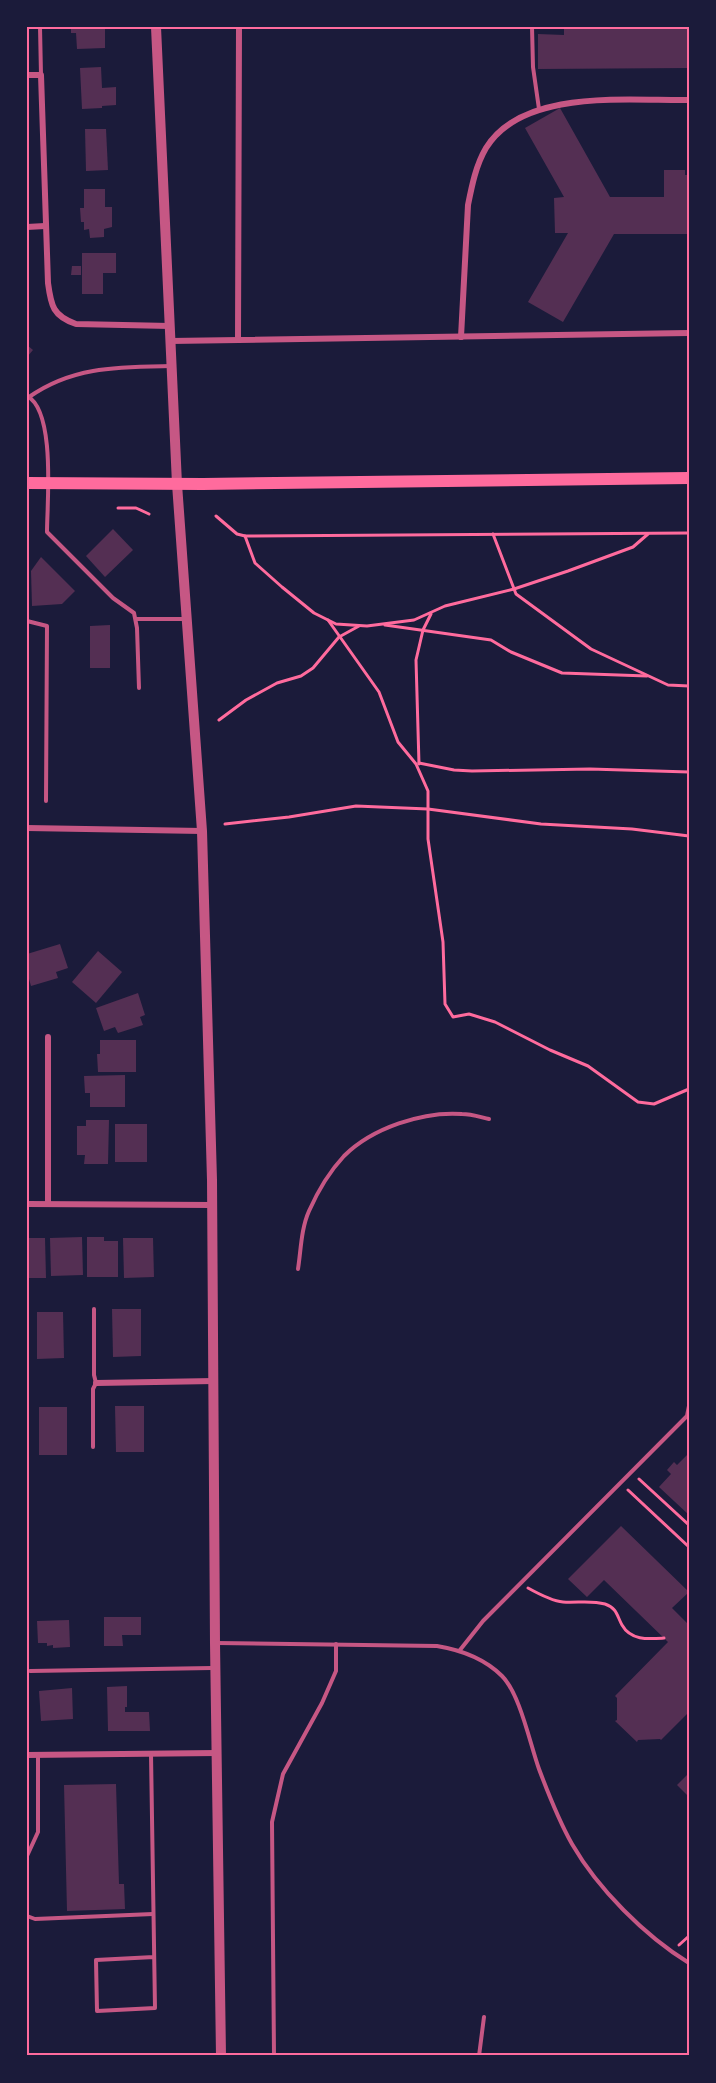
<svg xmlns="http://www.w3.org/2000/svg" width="716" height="2083" font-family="Rubik,sans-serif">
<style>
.building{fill:#542f53}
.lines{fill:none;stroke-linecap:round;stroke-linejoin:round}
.path{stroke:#ff6b9d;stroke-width:3}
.service{stroke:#c65784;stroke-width:4}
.minor{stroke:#c65784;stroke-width:6}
.tertiary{stroke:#c65784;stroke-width:10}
.secondary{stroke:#ff6b9d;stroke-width:12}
.neatline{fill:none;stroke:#ff6b9d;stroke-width:2}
</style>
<rect width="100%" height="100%" fill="#1b1b3a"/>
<g class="building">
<path d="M71,27h34v21l-28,1 -1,-16h-5z"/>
<path d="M564,27h125v41l-151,1v-35l26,1z"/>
<path d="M101,67l1,21 14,-1v18l-14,1v2l-20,1 -2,-41z"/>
<path d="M560,108l50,89h54v-27h21v5h4v59h-75l-51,88 -35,-20 40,-69h-13l-1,-35 10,-1 -39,-69z"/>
<path d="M85,129h21l2,41 -22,1z"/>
<path d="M84,189h21v18h7v20l-8,2v8l-14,1 -1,-9 -5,1v-8h-3l-1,-14h4z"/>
<path d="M82,253h34v20h-13v21h-21z"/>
<path d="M72,266h9v9h-10z"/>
<path d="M27,345l6,5 -6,7z"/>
<path d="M113,529l20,21 -28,27 -19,-21z"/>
<path d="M41,557l34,34 -13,13 -30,2 -1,-35z"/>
<path d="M110,625v43h-20v-42z"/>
<path d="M60,944l8,24 -12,4 2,6 -27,8 -4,-14v-18z"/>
<path d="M98,951l24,21 -26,31 -24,-21z"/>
<path d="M138,993l7,22 -5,2 3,8 -25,8 -3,-6 -11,4 -8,-23z"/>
<path d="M100,1040h36v32h-38l-1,-18h3z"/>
<path d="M125,1075v32h-35v-14h-5l-1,-17z"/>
<path d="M86,1120h23l-1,44h-24l1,-9h-8v-29h9z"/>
<rect x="115" y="1124" width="32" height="38"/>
<path d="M82,1237l1,38 -32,1 -1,-38z"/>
<path d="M87,1237h17v4h14v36h-31z"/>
<path d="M27,1238h18l1,40h-19z"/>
<path d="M123,1238h30l1,39 -30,1z"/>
<path d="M112,1309h29v47l-28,1z"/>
<path d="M37,1312h26l1,46 -27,1z"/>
<path d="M115,1406h29v46h-28z"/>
<rect x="39" y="1407" width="28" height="48"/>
<path d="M689,1453v62l-30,-28 12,-13 -4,-4 7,-8 3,3z"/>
<path d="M621,1526l68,66 -17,16 15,15 2,-2v91l-28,28 -1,-1 -22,1 -1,2 -22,-21 2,-1v-22l-2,-2 53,-54 -64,-62 -17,17 -19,-18z"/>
<path d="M104,1617h37v18h-19l1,11h-19z"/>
<path d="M69,1620l1,27 -17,1v-3l-6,1v-3h-9l-1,-22z"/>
<path d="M127,1686v21h-2v5h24l1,19h-42l-1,-44z"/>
<path d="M72,1688l1,31 -32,2 -2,-30z"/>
<path d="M689,1773v24l-12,-12z"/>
<path d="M116,1784l3,100h5l1,25 -58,2 -3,-126z"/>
</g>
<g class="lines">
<g class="path">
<path d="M118,508h18l13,6"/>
<path d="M216,516l21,18 8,2 444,-3"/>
<path d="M493,534l23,60 75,55 77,36 21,1"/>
<path d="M245,536l10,27 27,24 32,26 22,11 31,2 47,-6 31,-14 69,-17 54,-18 65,-24 15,-13"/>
<path d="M328,620l51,72 19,50 18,22 12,27v48l15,103 2,62 8,13 16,-3 26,8 55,28 38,16 50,36 16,2 35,-15"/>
<path d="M385,625l106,15 20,12 51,21 85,3"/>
<path d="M219,720l27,-20 31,-17 24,-7 12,-8 26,-31 20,-11"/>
<path d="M419,763l35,7 18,1 118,-2 99,3"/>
<path d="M419,764l-3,-104 7,-30 8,-16"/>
<path d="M225,824l64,-7 67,-11 72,3 113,15 91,5 57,7"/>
<path d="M639,1479l50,46"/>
<path d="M628,1490l61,57"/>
<path d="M528,1588c9,5 24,13 35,14 14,1 28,-2 42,2 12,4 12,12 17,21 9,16 27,14 42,13"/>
<path d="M679,1945l10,-9"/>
</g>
<g class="service">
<path d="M40,27l1,48"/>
<path d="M532,27l1,40 6,42"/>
<path d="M27,396c29,15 20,108 20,136l66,66 21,15 3,15 2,60"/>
<path d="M29,397c44,-31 90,-30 142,-31"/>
<path d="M136,619h50"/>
<path d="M27,621l20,5 -1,175"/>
<path d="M298,1269c3,-19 3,-40 11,-58 8,-18 21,-40 35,-55 28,-28 79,-45 118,-42 9,0 18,3 27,5"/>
<path d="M93,1447v-58l3,-6 -2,-8v-66"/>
<path d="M217,1643l220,3c24,4 47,12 65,30 18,18 28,68 37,93 9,24 20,52 33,75 26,45 73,92 117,119"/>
<path d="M460,1650l23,-29 204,-205 2,-10"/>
<path d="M30,1671l182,-3"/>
<path d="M151,1754l4,254 -58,3 -1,-51 58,-3"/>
<path d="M27,1856l11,-24v-77"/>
<path d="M27,1916l8,3 118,-5"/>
<path d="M274,2056l-2,-234 11,-48 39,-71 14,-32v-27"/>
<path d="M479,2056l5,-39"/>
</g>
<g class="minor">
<path d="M27,75h14l7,208c3,23 5,33 28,41l94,2"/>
<path d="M27,227l18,-1"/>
<path d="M461,337l7,-132c4,-20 8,-40 18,-57 37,-60 143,-47 203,-48"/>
<path d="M238,340l1,-313"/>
<path d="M170,341l519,-8"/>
<path d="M27,828l175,3"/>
<path d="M48,1037v167"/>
<path d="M27,1204l185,1"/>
<path d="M96,1383l118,-2"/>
<path d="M27,1755l190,-2"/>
</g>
<path class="tertiary" d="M156,27l21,457 25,347 10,349 3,463 6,413"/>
<path class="secondary" d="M27,483l176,1 486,-6"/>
</g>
<rect width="716" height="2083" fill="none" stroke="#1b1b3a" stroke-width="57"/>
<rect x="28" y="28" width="660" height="2026" class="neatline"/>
</svg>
